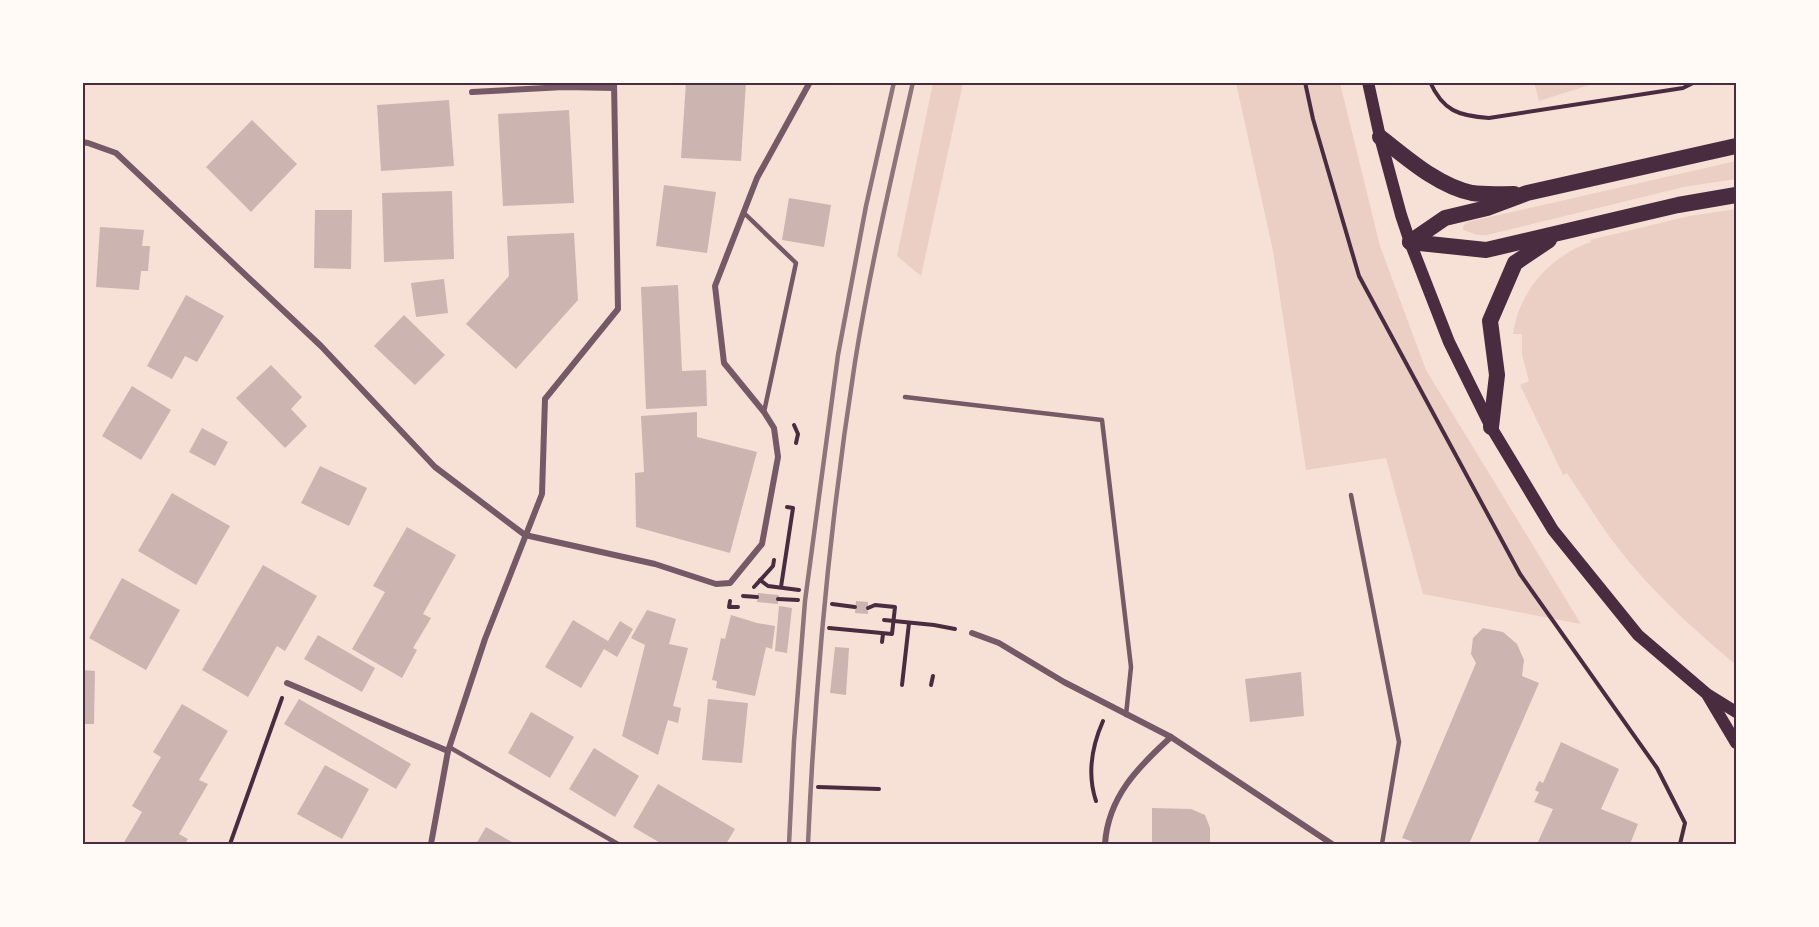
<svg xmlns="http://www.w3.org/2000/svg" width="1819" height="927" font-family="'IBM Plex Sans',sans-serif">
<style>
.green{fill:#ebcfc5}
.building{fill:#ccb4b1}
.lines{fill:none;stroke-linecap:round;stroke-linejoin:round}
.path{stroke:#4a2c40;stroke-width:4}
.service{stroke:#755966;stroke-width:4.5}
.minor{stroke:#755966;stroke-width:6}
.secondary{stroke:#4a2c40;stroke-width:12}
.trunk{stroke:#4a2c40;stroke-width:16}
.rail{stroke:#8f747c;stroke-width:4.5}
.neatline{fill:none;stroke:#4a2c40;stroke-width:2}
</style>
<rect width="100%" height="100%" fill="#f7e1d7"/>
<g class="green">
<path d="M1534,82h62v1l-57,18z"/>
<path d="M933,83h30l-42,193 -24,-20z"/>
<path d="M1236,83h104l40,163 46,124 155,254 -158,-30 -37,-136 -80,12 -33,-219z"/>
<path d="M1736,161v18l-52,8 -197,48h-10l-14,-5v-3l3,-4 6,-2z"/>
<path d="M1736,209v456c-37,-31 -74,-64 -106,-102 -23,-27 -43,-60 -63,-90l-4,2 -43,-90 9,-4 -7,-26v-21h-9c6,-43 37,-78 78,-92l-1,-2 99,-24z"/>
</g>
<g class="building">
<path d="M686,82h60l-5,79 -60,-3z"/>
<path d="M449,100l5,66 -73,5 -4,-66z"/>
<path d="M569,110l5,93 -71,3 -5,-92z"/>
<path d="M252,120l45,44 -46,48 -45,-45z"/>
<path d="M664,185l52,7 -9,61 -51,-7z"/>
<path d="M452,191l2,68 -70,3 -2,-69z"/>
<path d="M789,198l42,7 -7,42 -42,-7z"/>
<path d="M315,210h37l-1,59 -37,-1z"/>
<path d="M100,227l44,3 -2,16h8l-2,25h-7l-2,19 -43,-3z"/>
<path d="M574,233l4,67 -62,69 -50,-45 43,-48 -2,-40z"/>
<path d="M444,279l4,34 -32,4 -5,-34z"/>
<path d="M678,285l4,86 24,-1 1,36 -61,3 -5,-122z"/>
<path d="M186,295l38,21 -27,46 -12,-6 -13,23 -25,-13z"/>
<path d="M404,315l41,40 -30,30 -41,-39z"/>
<path d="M271,365l31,32 -11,12 16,17 -22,22 -49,-50z"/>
<path d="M132,386l39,24 -30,50 -39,-24z"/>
<path d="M697,412v25l60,15 -27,101 -94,-26 -1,-54 9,-1 -3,-56z"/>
<path d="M202,428l26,14 -13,24 -26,-14z"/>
<path d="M320,466l47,22 -18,38 -48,-23z"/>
<path d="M172,493l58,33 -34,59 -58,-34z"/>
<path d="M407,527l49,28 -33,59 8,4 -18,30 4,2 -15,28 -50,-29 33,-57 -12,-6z"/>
<path d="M263,565l54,31 -32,55 -8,-5 -29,51 -46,-27z"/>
<path d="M122,578l58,32 -34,60 -57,-32z"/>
<path d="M758,593l21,2 -1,9 -21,-2z"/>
<path d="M856,601l12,1v12l-13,-1z"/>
<path d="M779,606l13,2 -5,45 -12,-2z"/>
<path d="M647,610l29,9 -7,25 19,4 -15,58 8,2 -3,15 -10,-3 -10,35 -36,-19 23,-91 -14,-7z"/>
<path d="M731,615l26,8 18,3 -3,23 -6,-2 -11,49 -39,-8 1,-7 -5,-1 9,-42 4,1z"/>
<path d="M573,620l35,21 12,-20 13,8 -16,28 -13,-8 -23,39 -36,-21z"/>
<path d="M1483,628l20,4 14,12 7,16 -2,16 17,7 -70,161h-50l-17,-6 74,-175 -5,-9 2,-16z"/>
<path d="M318,635l57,33 -13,24 -58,-33z"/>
<path d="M835,647l14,1 -3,47 -16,-2z"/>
<path d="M82,670l13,1 -1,53h-12z"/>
<path d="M1301,672l3,44 -54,6 -5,-43z"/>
<path d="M299,699l112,65 -15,25 -112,-65z"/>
<path d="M708,699l40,4 -6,60 -40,-3z"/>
<path d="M182,704l46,27 -29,49 9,4 -29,50 9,5 -3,5h-62l19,-32 -10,-6 29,-49 -8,-5z"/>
<path d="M531,712l43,25 -24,41 -42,-25z"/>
<path d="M1561,742l58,27 -18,40 37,15 -8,20h-93l16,-35 -19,-7 5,-10 -4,-2 4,-9 4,2z"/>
<path d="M594,748l45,28 -24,41 -46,-28z"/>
<path d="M325,765l44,24 -27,50 -45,-25z"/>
<path d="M658,784l77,45 -9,15h-64l-29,-17z"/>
<path d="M1152,808l39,1 14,6 5,13v16h-58z"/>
<path d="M486,827l24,14 6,3h-40z"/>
</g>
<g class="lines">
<g class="path">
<path d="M1305,82l8,37 46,157 161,298 137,194 28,55 -5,21"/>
<path d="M1430,82c13,29 29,34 59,36l194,-30 12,-6"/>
<path d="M794,425l4,9 -2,9"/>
<path d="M760,580l8,6 31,4"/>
<path d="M754,587l19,-21 1,-6"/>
<path d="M781,587l12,-79 -6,-1"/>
<path d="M743,596l14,1"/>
<path d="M778,599l20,1"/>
<path d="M730,601l-1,6h9"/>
<path d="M832,604l23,3"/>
<path d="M884,620l50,5 21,4"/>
<path d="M829,628l63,6 3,-27 -20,-2 -7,3"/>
<path d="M882,642l1,-8"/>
<path d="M902,685l7,-62"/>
<path d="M931,685l2,-9"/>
<path d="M818,787l61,2"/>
<path d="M1096,801c-9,-27 -4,-55 7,-80"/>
<path d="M230,844l52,-146"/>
</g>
<g class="service">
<path d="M744,213l52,50 -32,149"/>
<path d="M905,397l197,23 29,247 -5,48"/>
<path d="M1351,495l48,247 -17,102"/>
<path d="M449,747l169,97"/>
</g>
<g class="minor">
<path d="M472,92l92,-5 50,1"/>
<path d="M82,142l6,1 28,10 205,193 114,121 90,68 130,29 61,20 14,-1 32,-39 16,-87 -4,-29 -10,-16 -40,-49 -9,-77 42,-108 53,-96"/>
<path d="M972,633l27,10 65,39 107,55 161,107"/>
<path d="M287,683l161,68"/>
<path d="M431,844l17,-93 37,-112 57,-145 3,-95 73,-90 -4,-227"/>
<path d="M1105,844c3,-47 33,-77 66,-107"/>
</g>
<g class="secondary">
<path d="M1368,82l12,55 21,78 9,27 39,100 42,85 62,103 85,105 69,59 29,18"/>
<path d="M1708,696l28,47"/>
</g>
<g class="trunk">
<path d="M1380,137c27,21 58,49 92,56 14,2 28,1 42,1"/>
<path d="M1410,242l35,-24 42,-10 40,-15 209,-47"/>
<path d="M1410,242l76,8 192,-45 58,-10"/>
<path d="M1491,427l6,-52 -7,-54 25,-58 34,-23"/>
</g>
<g class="rail">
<path d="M789,844l5,-103 11,-140 33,-246 28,-149 28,-124"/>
<path d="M808,844c7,-161 22,-322 47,-482 15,-94 37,-187 58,-280"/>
</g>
</g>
<rect width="1819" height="927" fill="none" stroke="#fffaf5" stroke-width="168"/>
<rect x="84" y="84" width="1651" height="759" class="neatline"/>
</svg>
